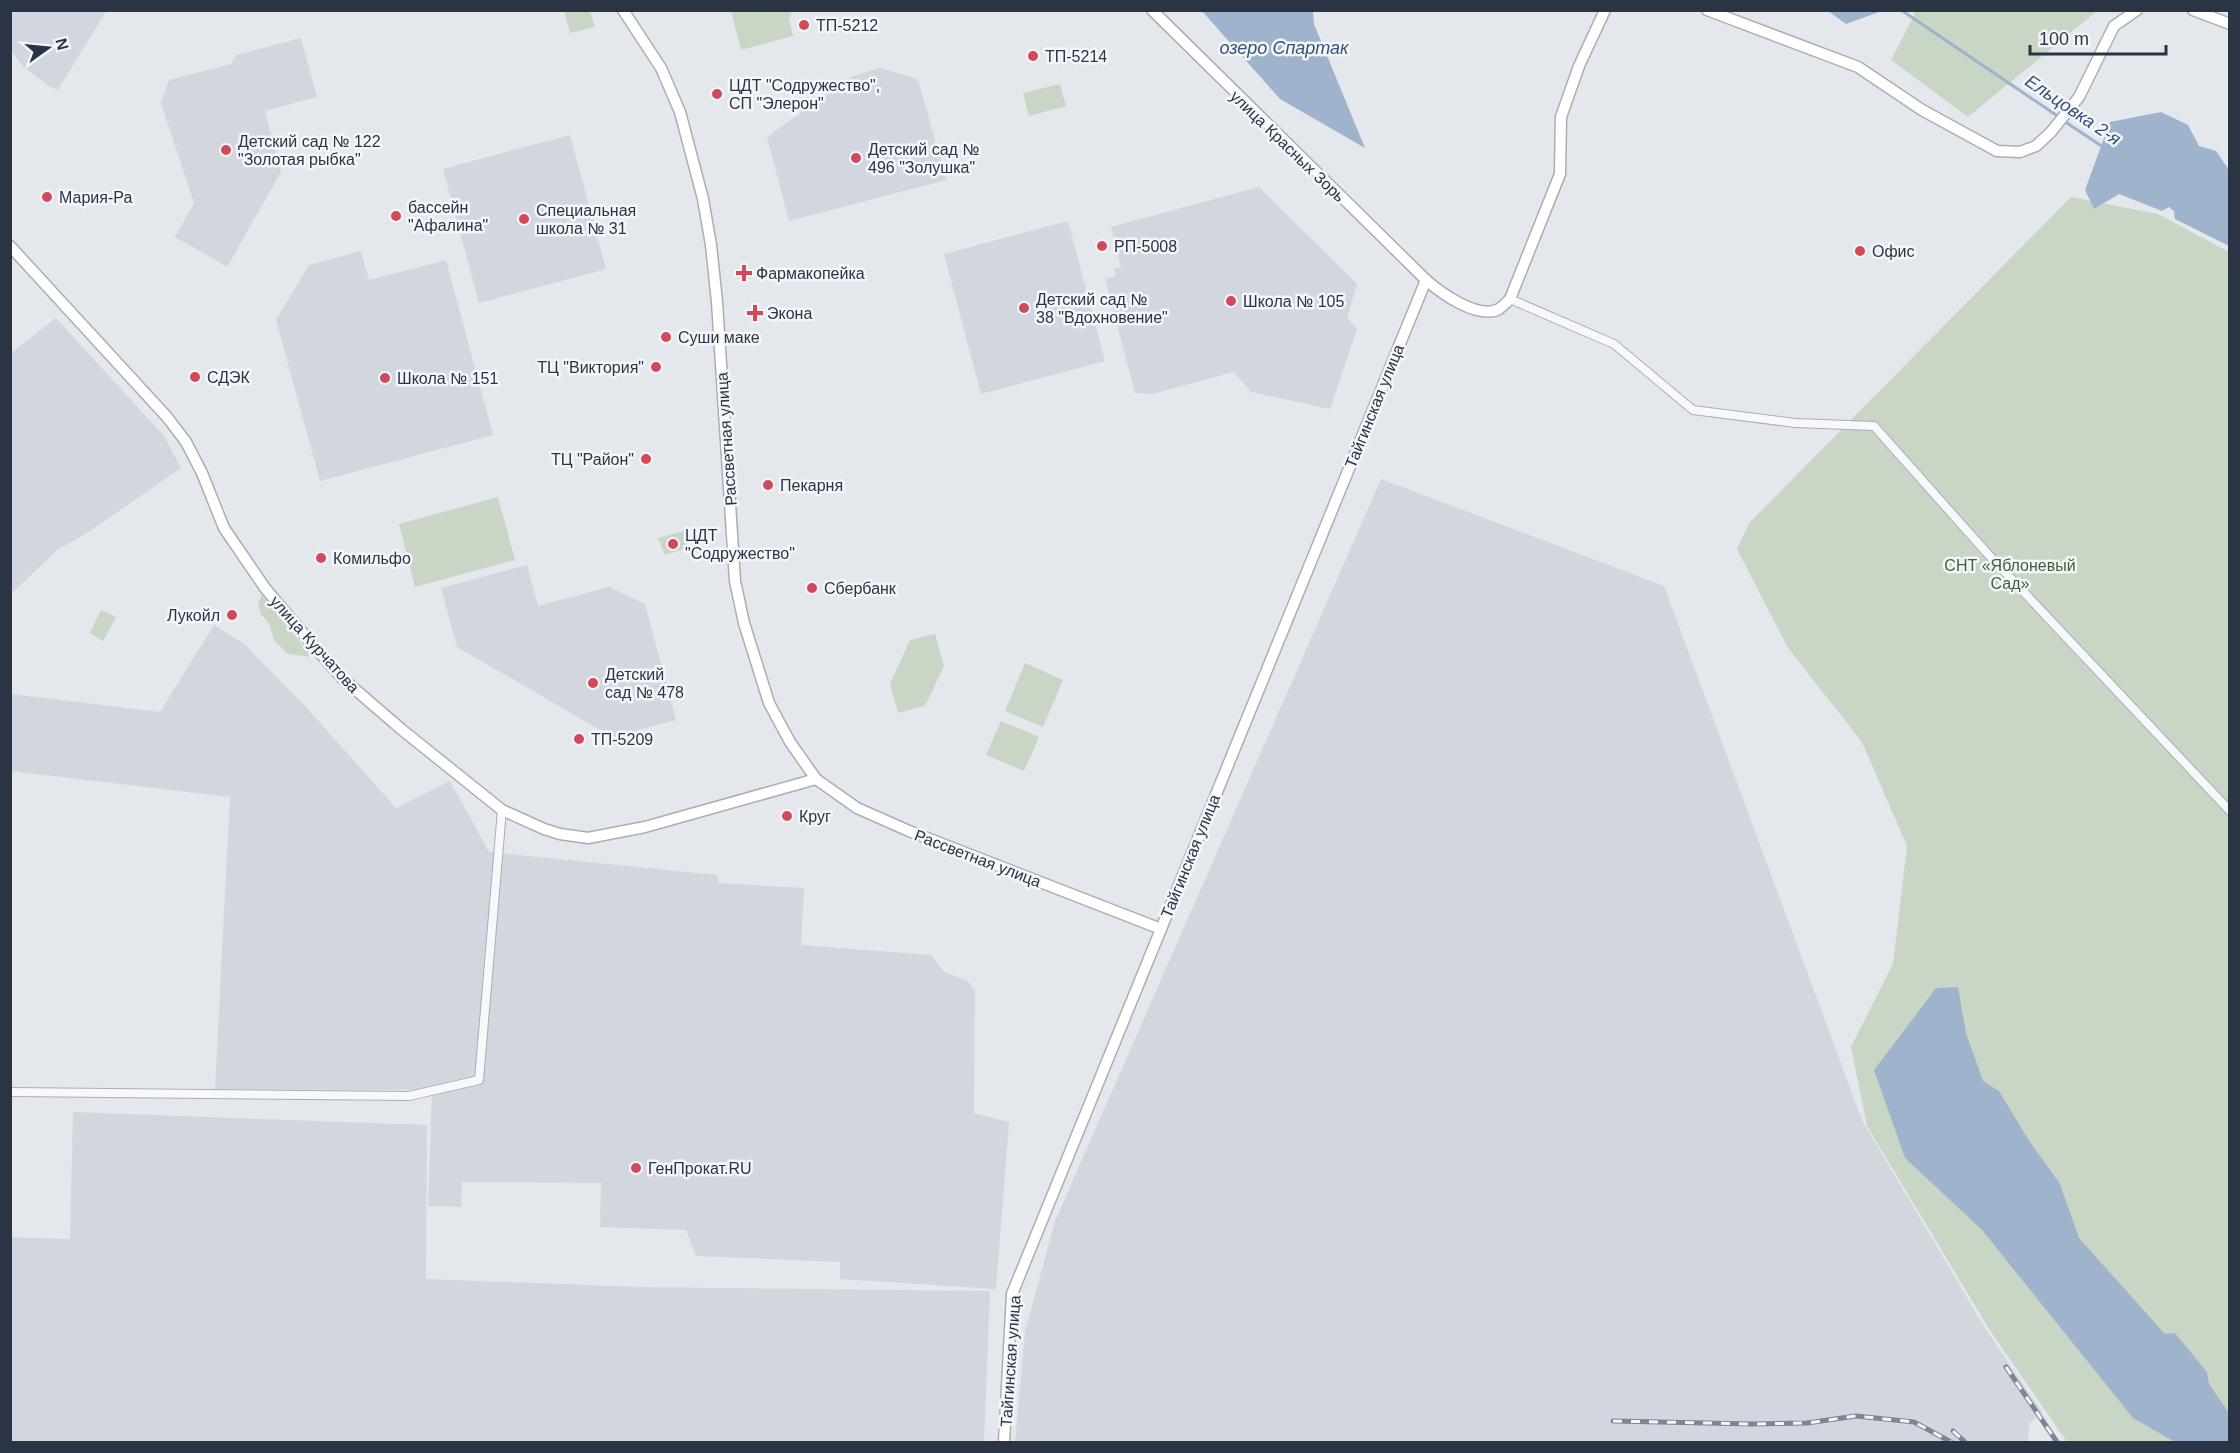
<svg xmlns="http://www.w3.org/2000/svg" width="2240" height="1453" font-family="Arial,sans-serif">
<style>
.built{fill:#d2d6de}
.green{fill:#c9d6c5}
.water{fill:#9fb4cc}
.lines{fill:none;stroke-linecap:round;stroke-linejoin:round}
.stream{stroke:#9fb4cc;stroke-width:3}
.street-casing{stroke:#a9aeb7;stroke-width:10}
.secondary-casing{stroke:#a9aeb7;stroke-width:13}
.street{stroke:#f7f8fa;stroke-width:8}
.secondary{stroke:#fff;stroke-width:10}
.rail-casing{stroke:#7d8696;stroke-width:5}
.rail{stroke:#f4f6f9;stroke-width:3;stroke-dasharray:9;stroke-linecap:butt}
.poi-dot{fill:#d1495b;stroke:#f4f6f9;stroke-width:2}
.labels{text-anchor:middle;stroke-width:5;stroke-linejoin:round;paint-order:stroke}
.poi-label{font-size:16px;fill:#2b3445;stroke:#f4f6f9;text-anchor:start}
.street-label{font-size:16px;fill:#2b3445;stroke:#f4f6f9}
.park-label{font-size:16px;fill:#3f6138;stroke:#f4f6f9}
.water-label{font-size:18px;font-style:italic;fill:#34527a;stroke:#f4f6f9}
</style>
<rect width="100%" height="100%" fill="#e4e7ec"/>
<g class="built">
<path d="M11,10h95v1l-48,79 -9,-4 -26,-19 -12,-17z"/>
<path d="M301,38l16,59 -52,14 16,61 -54,95 -52,-30 19,-34 -33,-100 8,-23 62,-16 5,-9z"/>
<path d="M880,68l38,11 28,101 -157,41 -22,-84 86,-61z"/>
<path d="M570,135l36,134 -127,34 -36,-134z"/>
<path d="M1259,187l98,97 -10,34 10,11 -27,80 -79,-17 -17,-20 -82,22 -17,-1 -30,-114 11,-3 -2,-7 7,-2 -10,-40z"/>
<path d="M1068,221l37,140 -124,33 -37,-140z"/>
<path d="M361,251l8,29 77,-20 47,175 -173,46 -44,-161 33,-55z"/>
<path d="M56,318l108,118 17,32 -94,65 -30,17 -46,44v-241z"/>
<path d="M1381,479l283,107 198,534 123,208 57,84 -13,12 -1,18h-1013l10,-110 30,-111z"/>
<path d="M527,565l11,41 71,-19 36,17 31,116 -64,17 -155,-90 -16,-59z"/>
<path d="M214,625l30,19 62,63 90,101 54,-27 39,71 228,23 2,8 85,5 -3,57 130,10 13,17 24,9 7,11 -1,121 35,9 -13,167 -156,-10v-17l-144,-6 -10,-26 -86,-3 1,-44 -139,-1 -1,25 -33,-1 4,-116 -217,-1 15,-292 -219,-26v-77l149,18z"/>
<path d="M73,1112l354,13 -1,154 215,8 349,4 -6,151h-973v-205l59,2z"/>
</g>
<g class="green">
<path d="M564,11h26l5,16 -25,6z"/>
<path d="M731,11h61l-3,7 4,18 -52,14z"/>
<path d="M1914,11v-1l183,1 -129,106 -77,-57 23,-45z"/>
<path d="M1060,84l6,22 -37,10 -6,-23z"/>
<path d="M2071,197l87,17 71,38v1190h-162l-78,-113 -122,-203 -16,-79 42,-83 14,-118 -45,-104 -74,-94 -51,-99 13,-27z"/>
<path d="M498,497l17,63 -100,27 -16,-63z"/>
<path d="M684,531l3,17 -22,7 -7,-17z"/>
<path d="M262,595l50,62 -24,-3 -14,-14 -5,-16 -8,-10 -3,-10z"/>
<path d="M101,610l15,7 -13,24 -13,-8z"/>
<path d="M935,634l9,32 -19,40 -27,7 -8,-29 20,-44z"/>
<path d="M1025,663l38,17 -20,47 -38,-16z"/>
<path d="M1001,721l38,16 -15,34 -38,-16z"/>
</g>
<g class="water">
<path d="M1202,11h111l1,13 51,124 -85,-49z"/>
<path d="M1828,11h54l-36,13z"/>
<path d="M2161,112l27,13 11,21 17,5 13,19v76l-54,-27 -1,-8 -5,-4 -7,4 -43,-17 -25,15 -9,-19 25,-68z"/>
<path d="M1958,987l8,46 17,48 16,10 29,48 32,45 19,54 86,96 10,-1 32,39 2,12 20,29v29h-54l-42,-24 -151,-188 -77,-72 -31,-88 62,-82z"/>
</g>
<g class="lines">
<g class="stream">
<path d="M1901,10l158,107"/>
<path d="M2064,121l39,26"/>
</g>
<g class="street-casing">
<g id="street">
<path d="M1510,299l104,45 79,66 102,13 79,3 112,126 244,259"/>
<path d="M10,1092l399,4 70,-16 23,-270"/>
</g>
</g>
<g class="secondary-casing">
<g id="secondary">
<path d="M623,10l38,58 19,44 23,87 8,46 6,57 18,279 9,42 25,80 21,39 26,37 41,29 52,23 252,98"/>
<path d="M1152,10l274,270c15,13 52,40 73,29 4,-3 8,-7 11,-10l50,-125 1,-57 18,-51 26,-56"/>
<path d="M1707,10l151,57 64,43 75,41 23,1 16,-6 15,-14 28,-35 35,-71 23,-16"/>
<path d="M2193,10l37,14"/>
<path d="M10,246l157,171 19,25 16,31 22,55 41,60 41,49 36,41 59,51 101,81 42,19 16,5 28,4 57,-11 171,-48"/>
<path d="M1004,1442l8,-148 414,-1014"/>
</g>
</g>
<use href="#street" class="street"/>
<use href="#secondary" class="secondary"/>
<g class="rail-casing">
<g id="rail">
<path d="M2006,1367l51,75"/>
<path d="M1613,1421l140,3 54,-1 49,-7 58,6 37,20"/>
<path d="M1953,1431l12,11"/>
</g>
</g>
<use href="#rail" class="rail"/>
</g>
<g class="poi-dot">
<circle cx="804" cy="25" r="6"/>
<circle cx="1033" cy="56" r="6"/>
<circle cx="717" cy="94" r="6"/>
<circle cx="226" cy="150" r="6"/>
<circle cx="856" cy="158" r="6"/>
<circle cx="47" cy="197" r="6"/>
<circle cx="396" cy="216" r="6"/>
<circle cx="524" cy="219" r="6"/>
<circle cx="1102" cy="246" r="6"/>
<circle cx="1860" cy="251" r="6"/>
<path d="M741 264h6v6h6v6h-6v6h-6v-6h-6v-6h6z"/>
<circle cx="1231" cy="301" r="6"/>
<circle cx="1024" cy="308" r="6"/>
<path d="M752 304h6v6h6v6h-6v6h-6v-6h-6v-6h6z"/>
<circle cx="666" cy="337" r="6"/>
<circle cx="656" cy="367" r="6"/>
<circle cx="195" cy="377" r="6"/>
<circle cx="385" cy="378" r="6"/>
<circle cx="646" cy="459" r="6"/>
<circle cx="768" cy="485" r="6"/>
<circle cx="673" cy="544" r="6"/>
<circle cx="321" cy="558" r="6"/>
<circle cx="812" cy="588" r="6"/>
<circle cx="232" cy="615" r="6"/>
<circle cx="593" cy="683" r="6"/>
<circle cx="579" cy="739" r="6"/>
<circle cx="787" cy="816" r="6"/>
<circle cx="636" cy="1168" r="6"/>
</g>
<g class="labels">
<g class="poi-label">
<text x="816" y="31">ТП-5212</text>
<text x="1045" y="62">ТП-5214</text>
<text x="729" y="91">ЦДТ "Содружество",<tspan x="729" dy="18">СП "Элерон"</tspan></text>
<text x="238" y="147">Детский сад № 122<tspan x="238" dy="18">"Золотая рыбка"</tspan></text>
<text x="868" y="155">Детский сад №<tspan x="868" dy="18">496 "Золушка"</tspan></text>
<text x="59" y="203">Мария-Ра</text>
<text x="408" y="213">бассейн<tspan x="408" dy="18">"Афалина"</tspan></text>
<text x="536" y="216">Специальная<tspan x="536" dy="18">школа № 31</tspan></text>
<text x="1114" y="252">РП-5008</text>
<text x="1872" y="257">Офис</text>
<text x="756" y="279">Фармакопейка</text>
<text x="1036" y="305">Детский сад №<tspan x="1036" dy="18">38 "Вдохновение"</tspan></text>
<text x="1243" y="307">Школа № 105</text>
<text x="767" y="319">Экона</text>
<text x="678" y="343">Суши маке</text>
<text x="644" y="373" text-anchor="end">ТЦ "Виктория"</text>
<text x="207" y="383">СДЭК</text>
<text x="397" y="384">Школа № 151</text>
<text x="634" y="465" text-anchor="end">ТЦ "Район"</text>
<text x="780" y="491">Пекарня</text>
<text x="685" y="541">ЦДТ<tspan x="685" dy="18">"Содружество"</tspan></text>
<text x="333" y="564">Комильфо</text>
<text x="824" y="594">Сбербанк</text>
<text x="220" y="621" text-anchor="end">Лукойл</text>
<text x="605" y="680">Детский<tspan x="605" dy="18">сад № 478</tspan></text>
<text x="591" y="745">ТП-5209</text>
<text x="799" y="822">Круг</text>
<text x="648" y="1174">ГенПрокат.RU</text>
</g>
<g class="street-label">
<text transform="translate(1288 146) rotate(44)" y="6">улица Красных Зорь</text>
<text transform="translate(1374 406) rotate(-68)" y="6">Тайгинская улица</text>
<text transform="translate(726 439) rotate(-94)" y="6">Рассветная улица</text>
<text transform="translate(315 644) rotate(48)" y="6">улица Курчатова</text>
<text transform="translate(1190 856) rotate(-68)" y="6">Тайгинская улица</text>
<text transform="translate(978 858) rotate(21)" y="6">Рассветная улица</text>
<text transform="translate(1010 1361) rotate(-86)" y="6">Тайгинская улица</text>
</g>
<g class="park-label">
<text x="2010" y="571">СНТ «Яблоневый<tspan x="2010" dy="18">Сад»</tspan></text>
</g>
<g class="water-label">
<text x="1284" y="54">озеро Спартак</text>
<text transform="translate(2073 110) rotate(34)" y="6">Ельцовка 2-я</text>
</g>
</g>
<rect width="2240" height="1453" fill="none" stroke="#2b3445" stroke-width="24"/>
<g transform="translate(48 48) rotate(75)" stroke="#f4f6f9" stroke-width="4.5" paint-order="stroke">
<path d="M0-4.5L10 22L0 15L-10 22Z" fill="#2b3445"/>
<text y="-9" font-size="16" font-weight="bold" text-anchor="middle" fill="#2b3445">N</text>
</g>
<path d="M2030 45v9h136v-9" fill="none" stroke="#2b3445" stroke-width="3"/>
<text x="2039" y="45" font-size="18" fill="#2b3445" stroke="#f4f6f9" stroke-width="4.5" paint-order="stroke">100 m</text>
</svg>
